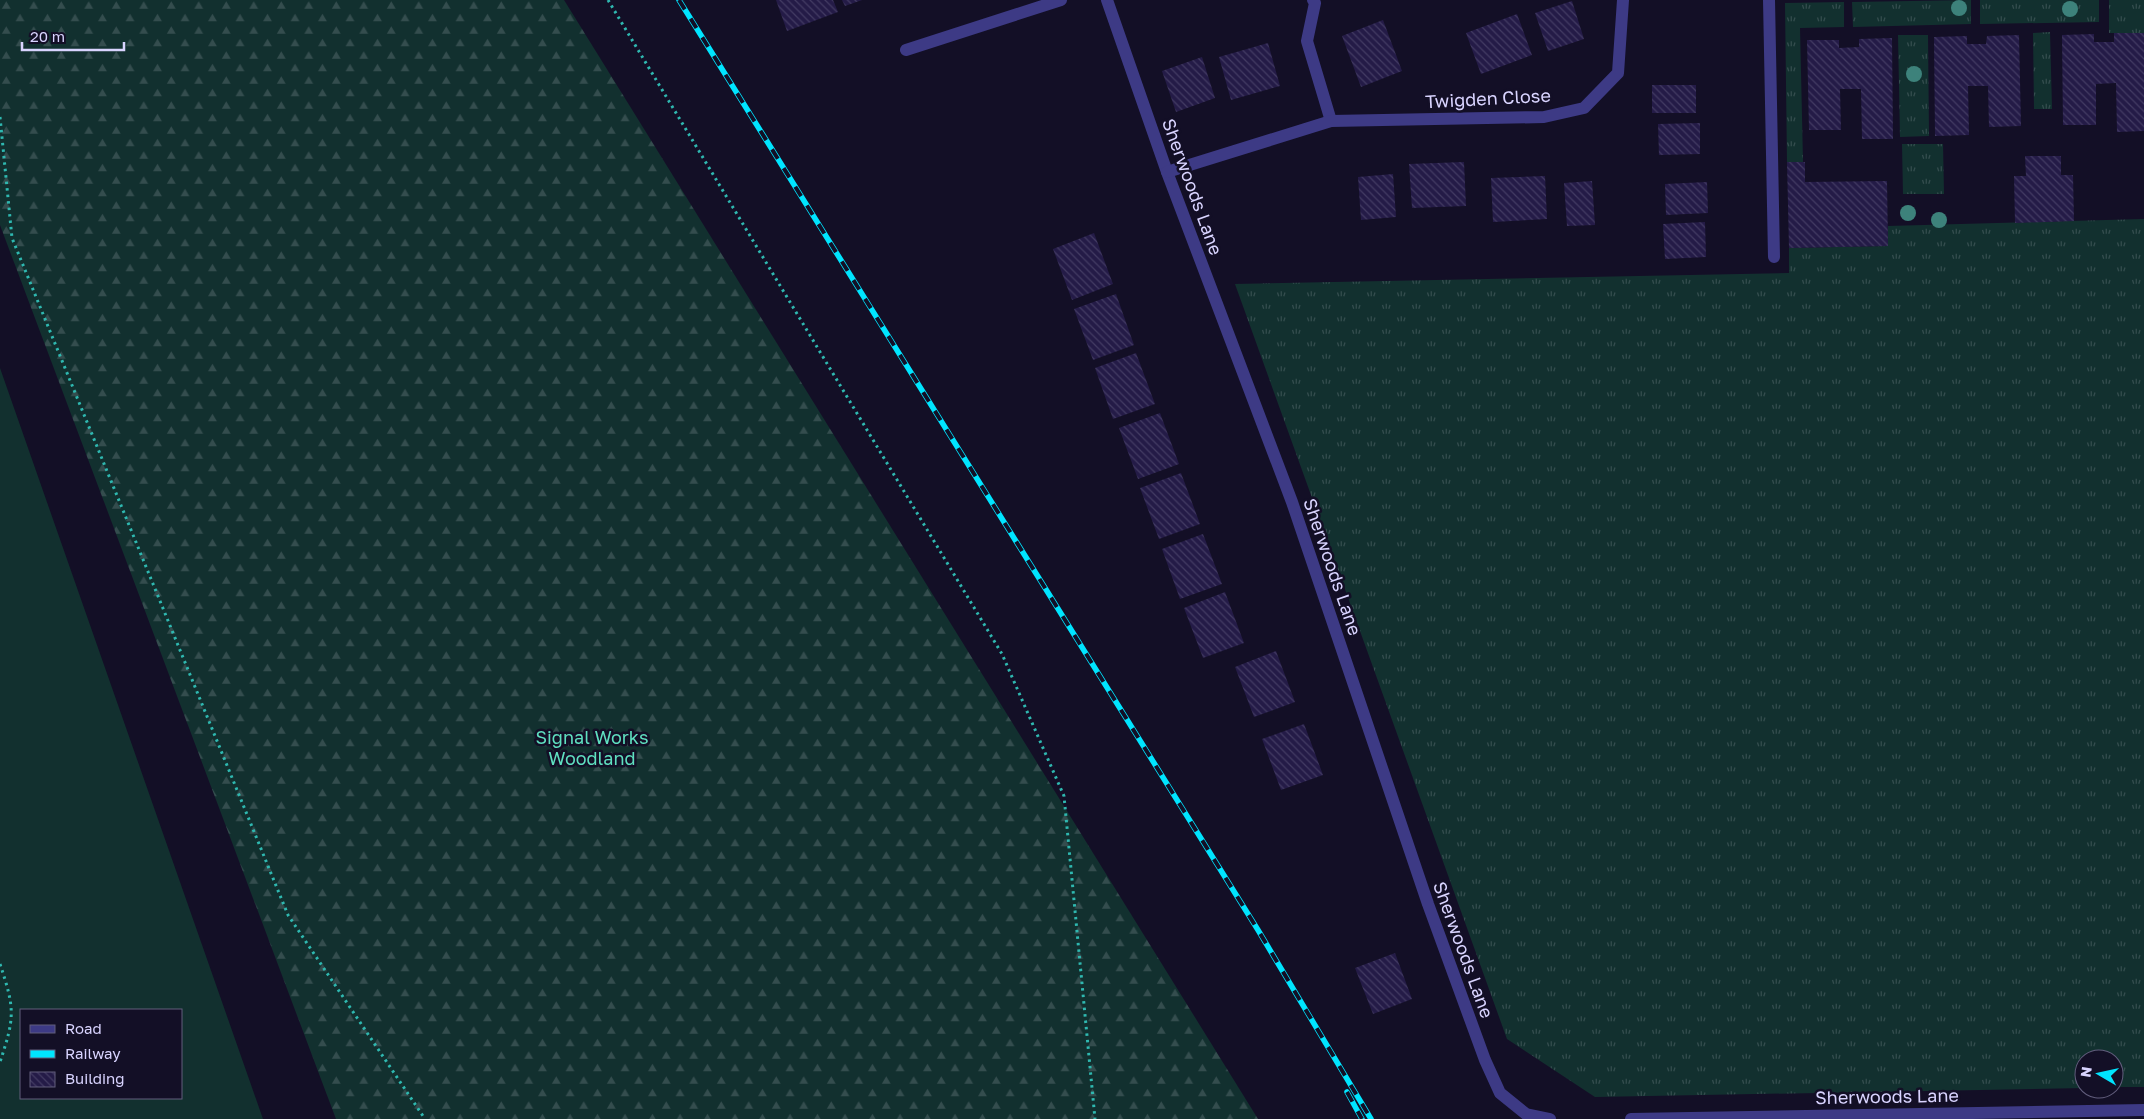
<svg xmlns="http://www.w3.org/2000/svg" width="2144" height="1119" font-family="'Golos Text',sans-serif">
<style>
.grass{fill:url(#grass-tufts)}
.forest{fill:url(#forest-firs)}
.pitch{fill:#12302f;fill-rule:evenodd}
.building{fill:url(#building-back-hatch)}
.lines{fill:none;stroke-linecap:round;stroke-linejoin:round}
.path{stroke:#2fb8b0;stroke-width:3;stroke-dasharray:2.5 4;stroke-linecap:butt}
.minor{stroke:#3d3a85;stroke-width:12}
.rail-casing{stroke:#00e5ff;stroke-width:5.5}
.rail{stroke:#130f26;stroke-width:4;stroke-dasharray:11;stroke-linecap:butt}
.tree{fill:#3d827b}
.labels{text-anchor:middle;stroke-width:5;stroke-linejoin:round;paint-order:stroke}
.street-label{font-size:18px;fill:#d9d4ff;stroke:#130f26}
.park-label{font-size:18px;fill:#5fe0c0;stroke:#130f26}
</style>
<defs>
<pattern id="grass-tufts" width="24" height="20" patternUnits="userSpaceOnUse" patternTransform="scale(1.25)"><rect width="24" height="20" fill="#12302f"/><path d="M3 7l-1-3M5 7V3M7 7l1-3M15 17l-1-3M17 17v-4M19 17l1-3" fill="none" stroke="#344d4e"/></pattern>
<pattern id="forest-firs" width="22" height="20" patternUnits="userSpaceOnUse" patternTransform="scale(1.25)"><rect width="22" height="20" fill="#12302f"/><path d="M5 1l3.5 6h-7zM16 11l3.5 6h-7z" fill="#344d4e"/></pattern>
<pattern id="building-back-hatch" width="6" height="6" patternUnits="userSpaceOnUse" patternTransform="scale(1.25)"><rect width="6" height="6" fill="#241b47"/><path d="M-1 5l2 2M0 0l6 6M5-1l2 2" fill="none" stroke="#433b63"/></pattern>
</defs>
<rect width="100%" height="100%" fill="#130f26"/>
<g class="grass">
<path d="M1971,0v24l-118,3 -1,-25z"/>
<path d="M1980,0h119v22l-119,2z"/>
<rect x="2109" y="0" width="35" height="33"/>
<path d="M1844,2v25l-44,1 3,134h-16l-2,-159z"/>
<path d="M2050,32l2,77h-18l-1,-76z"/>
<path d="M1898,35h30l1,101 -29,1z"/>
<path d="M1902,144h41l1,50h-41z"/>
<path d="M2144,219v868h-30v-28h-30v29l-489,9 -88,-58 -272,-755 554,-11v-25l99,-2v-20z"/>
</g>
<path class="forest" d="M0,0h564l694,1119h-922l-336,-894z"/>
<path class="pitch" d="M0,368l263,751h-263zM21,1010h160v88h-160z"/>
<g class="building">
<path d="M776,0h57l5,12 -51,19z"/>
<path d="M842,0h20l-17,6z"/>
<path d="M1572,1l12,38 -36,12 -13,-38z"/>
<path d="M1517,14l15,41 -51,19 -15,-41z"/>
<path d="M1383,20l19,51 -41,16 -19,-51z"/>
<path d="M2114,33h30v98l-27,1 -1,-49 -20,1v41h-33l-1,-90 32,-1v8h20z"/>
<path d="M2019,35l2,91 -32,1 -1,-41h-20l1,49 -34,1 -1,-99 33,-1v8h19l1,-8z"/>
<path d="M1892,38l1,101h-31l-1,-50h-21l1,41h-32l-2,-90h32v8l20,-1v-8z"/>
<path d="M1268,43l12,43 -49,14 -12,-43z"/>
<path d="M1202,57l13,41 -39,14 -14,-41z"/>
<rect x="1652" y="85" width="44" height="28"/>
<path d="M1700,123v31l-41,1 -1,-31z"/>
<path d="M2025,156h36v19h12l1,46 -59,2 -1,-47h12z"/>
<path d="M1464,162l2,44 -54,2 -3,-44z"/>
<path d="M1787,162h18v20l82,-1 1,65 -99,2z"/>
<path d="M1393,174l3,43 -35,3 -3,-43z"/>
<path d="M1545,176l2,43 -54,3 -2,-44z"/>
<path d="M1592,181l3,44 -28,1 -3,-43z"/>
<path d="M1707,182l1,31 -42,2 -1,-31z"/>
<path d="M1705,222l1,35 -41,2 -2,-35z"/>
<path d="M1094,233l19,51 -41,16 -19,-51z"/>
<path d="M1116,294l18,51 -41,15 -19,-51z"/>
<path d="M1136,353l19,51 -42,15 -18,-51z"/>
<path d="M1160,413l19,51 -41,15 -19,-51z"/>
<path d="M1181,473l19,51 -41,15 -19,-51z"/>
<path d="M1203,534l19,50 -42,15 -18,-50z"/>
<path d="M1225,592l19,51 -41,15 -19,-50z"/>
<path d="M1276,651l19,51 -41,15 -19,-50z"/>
<path d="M1304,724l19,51 -42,15 -19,-51z"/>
<path d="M1395,953l17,46 -39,15 -18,-46z"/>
</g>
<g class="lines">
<g class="path">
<path d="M608,0l394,654 62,142 31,323"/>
<path d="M0,117l12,121 276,677 137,204"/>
<path d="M0,964c15,45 15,53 0,98"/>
</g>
<g class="minor">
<path d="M1107,0l60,172 125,330 136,402 57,156 15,33 26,21 24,5"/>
<path d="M1313,0l2,3 -8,38 24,80"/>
<path d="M1769,0l5,257"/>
<path d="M906,50l155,-50"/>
<path d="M1167,172l164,-51 213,-4 40,-9 34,-35 5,-73"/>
<path d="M1631,1119l513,-9"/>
</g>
<g class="rail-casing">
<g id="rail">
<path d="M679,0l579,930 113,189"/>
<path d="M1347,1092l15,27"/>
</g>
</g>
<use href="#rail" class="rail"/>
</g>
<g class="tree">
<circle cx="1959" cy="8" r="8"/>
<circle cx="2070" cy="9" r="8"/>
<circle cx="1914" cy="74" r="8"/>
<circle cx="1908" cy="213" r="8"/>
<circle cx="1939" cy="220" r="8"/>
</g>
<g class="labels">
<g class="street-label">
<text transform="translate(1488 99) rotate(-3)" y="6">Twigden Close</text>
<text transform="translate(1192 187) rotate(70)" y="6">Sherwoods Lane</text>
<text transform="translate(1332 567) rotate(71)" y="6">Sherwoods Lane</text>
<text transform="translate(1463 950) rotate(70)" y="6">Sherwoods Lane</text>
<text transform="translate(1887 1097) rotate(-1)" y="6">Sherwoods Lane</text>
</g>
<g class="park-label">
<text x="592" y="744">Signal Works<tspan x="592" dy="21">Woodland</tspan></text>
</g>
</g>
<rect x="20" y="1009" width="162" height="90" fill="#130f26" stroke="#625e7d"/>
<rect x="30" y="1025" width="25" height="8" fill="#3d3a85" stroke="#625e7d"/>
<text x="65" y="1034" font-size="15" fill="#d9d4ff">Road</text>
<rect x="30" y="1050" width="25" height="8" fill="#00e5ff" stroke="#625e7d"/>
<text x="65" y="1059" font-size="15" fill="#d9d4ff">Railway</text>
<rect x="30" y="1072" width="25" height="15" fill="url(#building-back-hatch)" stroke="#625e7d"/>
<text x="65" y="1084" font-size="15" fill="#d9d4ff">Building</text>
<g transform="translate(2099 1074) rotate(279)"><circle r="24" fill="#130f26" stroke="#625e7d"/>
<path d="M0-4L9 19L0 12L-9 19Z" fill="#00e5ff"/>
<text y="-8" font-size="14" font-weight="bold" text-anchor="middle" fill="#d9d4ff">N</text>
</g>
<path d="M22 42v8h102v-8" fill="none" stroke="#d9d4ff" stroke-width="2.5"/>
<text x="30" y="42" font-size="15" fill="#d9d4ff" stroke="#130f26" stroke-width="4" paint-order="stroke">20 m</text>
</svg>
